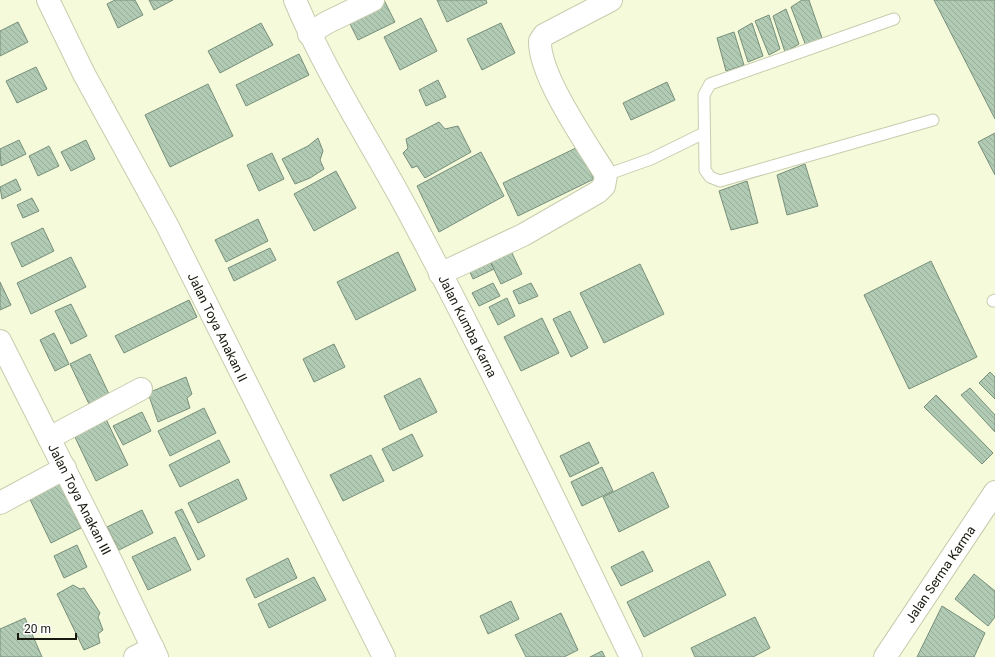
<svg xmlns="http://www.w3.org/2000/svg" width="995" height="657" font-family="Roboto,sans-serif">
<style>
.building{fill:url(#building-back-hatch);stroke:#778f7a}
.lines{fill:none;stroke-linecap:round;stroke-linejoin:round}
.service-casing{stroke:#c7ccad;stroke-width:13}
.minor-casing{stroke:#c7ccad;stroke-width:24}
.tertiary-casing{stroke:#c7ccad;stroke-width:24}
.service{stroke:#fff;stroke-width:11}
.minor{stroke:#fff;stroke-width:22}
.tertiary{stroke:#fff;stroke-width:22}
.labels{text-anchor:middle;stroke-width:3;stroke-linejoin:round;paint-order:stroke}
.street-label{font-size:13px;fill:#181a0f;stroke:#fff}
</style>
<defs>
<pattern id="building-back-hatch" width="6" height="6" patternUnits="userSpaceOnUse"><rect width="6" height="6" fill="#b1cab3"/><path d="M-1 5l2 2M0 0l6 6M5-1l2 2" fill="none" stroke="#98ad99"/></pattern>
</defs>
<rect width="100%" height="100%" fill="#f5fada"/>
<g class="building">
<path d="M115,0h20l8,15 -25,13 -11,-24z"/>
<path d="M149,0h24l-19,10z"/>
<path d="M374,0h10l11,22 -37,18 -13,-26z"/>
<path d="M437,0h49l1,3 -40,19z"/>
<path d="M802,0h7l13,38 -16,8 -15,-39z"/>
<path d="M934,0h61v119z"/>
<path d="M786,9l13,35 -14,8 -12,-36z"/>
<path d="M769,15l11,34 -11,6 -14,-34z"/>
<path d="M421,18l16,33 -37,19 -16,-33z"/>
<path d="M18,22l10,20 -28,14v-25z"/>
<path d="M261,23l12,22 -53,28 -12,-22z"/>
<path d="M501,23l14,30 -33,17 -15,-31z"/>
<path d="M752,23l11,33 -15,6 -10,-31z"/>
<path d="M734,32l10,33 -18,6 -9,-33z"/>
<path d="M299,54l10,21 -63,31 -10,-21z"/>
<path d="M36,67l11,22 -30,14 -11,-22z"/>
<path d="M438,80l8,17 -20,9 -7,-16z"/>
<path d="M667,82l8,18 -44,20 -8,-17z"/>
<path d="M208,84l25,52 -63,31 -25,-52z"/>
<path d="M439,122l6,7 13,-3 13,26 -46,26 -8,-12 -5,2 -9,-15 5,-5 -2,-9z"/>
<path d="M995,133v42l-17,-33z"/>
<path d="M318,138l5,13 -3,9 4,9 -14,9 -15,6 -13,-25 26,-13z"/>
<path d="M19,140l7,14 -25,12 -1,-17z"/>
<path d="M86,140l9,19 -24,12 -10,-19z"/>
<path d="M49,146l10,20 -21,10 -9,-20z"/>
<path d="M578,147l16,32 -76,37 -15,-33z"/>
<path d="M481,152l23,44 -65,36 -22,-46z"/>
<path d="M272,153l12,26 -25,12 -12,-26z"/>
<path d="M805,164l13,42 -31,9 -10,-40z"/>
<path d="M336,171l20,37 -42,23 -20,-37z"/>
<path d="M16,179l5,11 -19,9 -2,-12z"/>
<path d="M747,181l11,42 -27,7 -12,-39z"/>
<path d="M32,198l7,13 -16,7 -6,-13z"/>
<path d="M258,219l10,22 -42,21 -11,-22z"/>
<path d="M43,228l11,23 -32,16 -11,-24z"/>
<path d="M270,248l6,12 -42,21 -6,-13z"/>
<path d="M510,249l12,25 -21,10 -12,-25z"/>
<path d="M398,252l18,38 -60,30 -19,-38z"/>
<path d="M71,257l15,30 -55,27 -14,-31z"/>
<path d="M489,260l5,9 -21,10 -4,-9z"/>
<path d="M931,261l46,96 -68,32 -45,-94z"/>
<path d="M640,264l24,50 -60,29 -24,-50z"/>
<path d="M0,282l11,23 -11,5z"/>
<path d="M493,283l7,13 -21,10 -7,-13z"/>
<path d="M531,283l7,13 -19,8 -6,-13z"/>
<path d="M507,298l8,18 -17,9 -9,-18z"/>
<path d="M189,300l8,17 -73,36 -9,-17z"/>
<path d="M71,304l16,32 -16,8 -16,-33z"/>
<path d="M570,311l18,37 -17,9 -18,-38z"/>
<path d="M542,318l17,35 -38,18 -17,-34z"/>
<path d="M54,333l15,31 -14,7 -15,-31z"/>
<path d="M334,344l11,23 -31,15 -11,-23z"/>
<path d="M90,354l19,40 -20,10 -19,-40z"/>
<path d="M990,372l5,5v22l-16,-16z"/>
<path d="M186,377l6,17 -5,4 3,10 -32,14 -10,-29z"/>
<path d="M420,378l17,34 -37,18 -16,-34z"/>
<path d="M970,388l25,27v17l-34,-37z"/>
<path d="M936,395l57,58 -11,11 -58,-57z"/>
<path d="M204,408l12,25 -46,23 -12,-25z"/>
<path d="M142,412l9,19 -28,14 -10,-19z"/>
<path d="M105,417l23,48 -32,16 -23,-48z"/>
<path d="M412,434l11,22 -30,15 -11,-22z"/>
<path d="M219,440l11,22 -50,25 -11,-22z"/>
<path d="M589,442l10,21 -29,14 -10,-21z"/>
<path d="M371,455l13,26 -41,20 -13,-26z"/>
<path d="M602,467l11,24 -31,15 -11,-24z"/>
<path d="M653,472l16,35 -50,25 -16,-35z"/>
<path d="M56,476l25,52 -30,15 -25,-52z"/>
<path d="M238,479l9,20 -49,24 -10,-20z"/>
<path d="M182,509l23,47 -7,4 -23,-48z"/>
<path d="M142,510l11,23 -34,17 -12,-23z"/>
<path d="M175,537l16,33 -43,20 -16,-33z"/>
<path d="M77,545l10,22 -23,11 -10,-22z"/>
<path d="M643,551l10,20 -32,15 -10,-19z"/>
<path d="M288,558l9,20 -42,20 -9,-19z"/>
<path d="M709,561l17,34 -82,42 -17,-35z"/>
<path d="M974,574l21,17v26l-7,9 -33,-27z"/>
<path d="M314,577l12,23 -57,28 -11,-24z"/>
<path d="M73,585l7,4 4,-1 16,25 -2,4 5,13 -5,4 2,9 -16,7 -27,-56z"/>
<path d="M511,601l8,18 -31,15 -8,-18z"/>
<path d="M942,606l43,27 -11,24h-57z"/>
<path d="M561,613l17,37 -14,7h-38l-11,-22z"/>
<path d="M755,617l15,31 -17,9h-58l-4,-9z"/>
<path d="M25,618l17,39h-42v-28z"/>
<path d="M602,651l3,6h-15z"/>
</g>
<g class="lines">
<g class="service-casing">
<g id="service">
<path d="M894,19l-184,65 -6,11 1,75 5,7 10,4 213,-61"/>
<path d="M606,175l45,-16 53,-26"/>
<path d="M993,301l2,-1"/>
</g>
</g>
<g class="minor-casing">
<g id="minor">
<path d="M48,0l36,74 83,151 217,432"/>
<path d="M295,0c31,74 76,142 114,213 78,146 150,295 222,444"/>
<path d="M309,34l17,-11 47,-23"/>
<path d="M440,274l83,-39 75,-43 6,-6 2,-11c-19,-31 -67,-99 -66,-134l4,-6 67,-35"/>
<path d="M0,341l112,222 45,94"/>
<path d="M49,438l92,-49"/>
<path d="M0,503l65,-35"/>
<path d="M135,657l18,-9"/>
</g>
</g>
<g class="tertiary-casing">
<path id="tertiary" d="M885,657l110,-165"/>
</g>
<use href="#service" class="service"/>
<use href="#minor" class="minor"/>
<use href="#tertiary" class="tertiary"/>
</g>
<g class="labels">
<g class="street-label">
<text transform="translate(468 326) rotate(63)" y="5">Jalan Kumba Karna</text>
<text transform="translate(218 327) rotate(64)" y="5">Jalan Toya Anakan II</text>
<text transform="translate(80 499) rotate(63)" y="5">Jalan Toya Anakan III</text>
<text transform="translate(940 574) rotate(-56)" y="5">Jalan Serma Karma</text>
</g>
</g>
<path d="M18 633v6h58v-6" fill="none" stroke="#181a0f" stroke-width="2"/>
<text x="24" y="633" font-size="12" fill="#181a0f" stroke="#ffffff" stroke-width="3" paint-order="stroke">20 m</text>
</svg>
